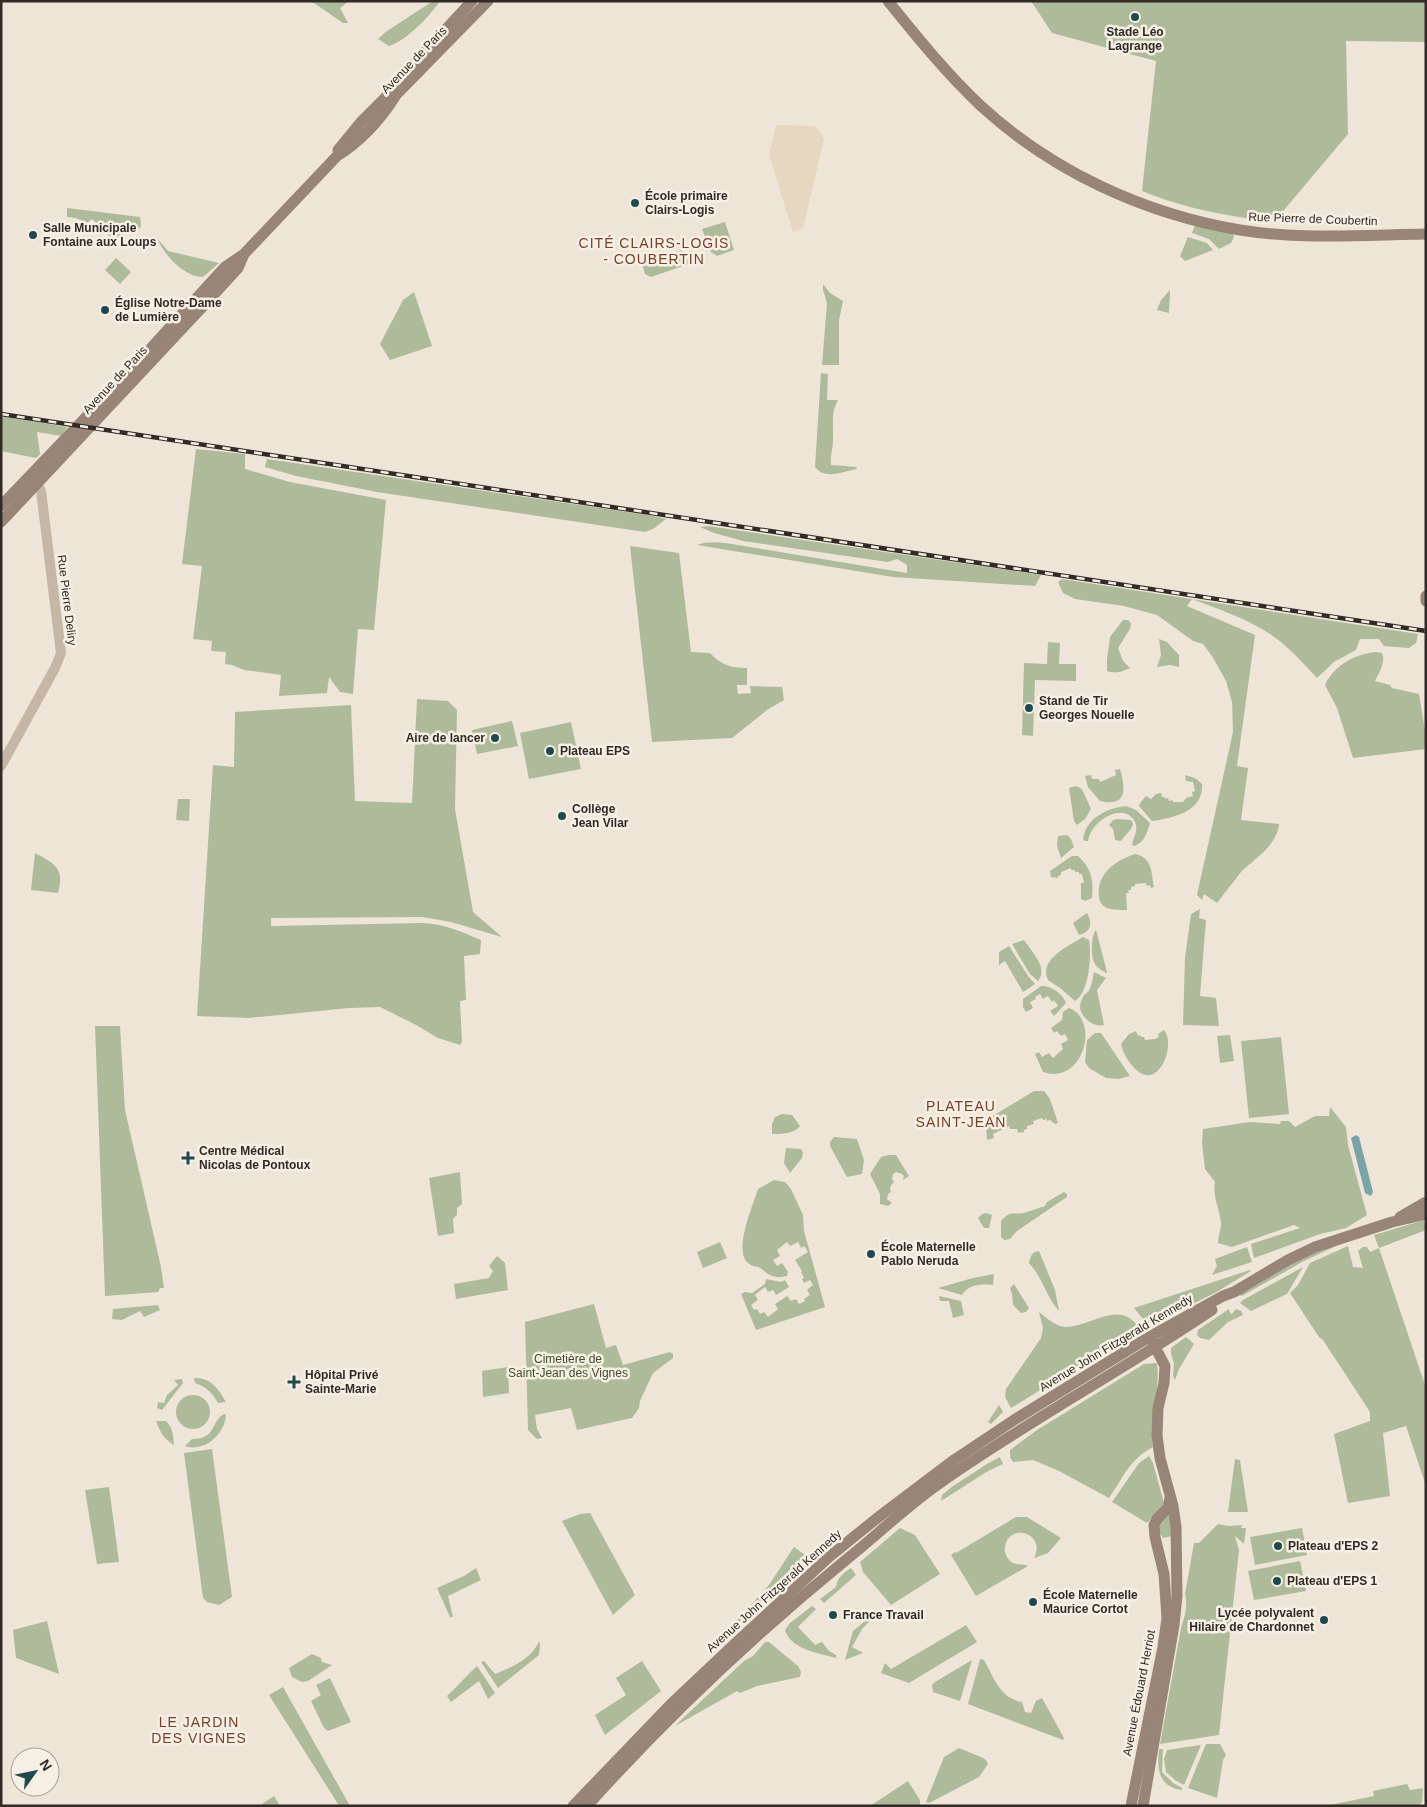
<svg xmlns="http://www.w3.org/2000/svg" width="1427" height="1807" font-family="Arial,sans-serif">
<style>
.green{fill:#aebb9a}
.plaza{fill:#e5d7c0}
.water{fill:#7aa4a8}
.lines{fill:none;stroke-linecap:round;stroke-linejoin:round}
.tertiary{stroke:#c5b6a6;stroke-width:10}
.secondary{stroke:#988577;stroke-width:11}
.rail-casing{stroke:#312a26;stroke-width:4.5}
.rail{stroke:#f6efe4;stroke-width:2.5;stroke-dasharray:8;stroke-linecap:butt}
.poi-dot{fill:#20494f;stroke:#f6efe4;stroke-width:2}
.labels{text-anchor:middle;stroke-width:5;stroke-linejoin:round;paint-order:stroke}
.poi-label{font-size:12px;font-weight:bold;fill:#312a26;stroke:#f6efe4;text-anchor:start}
.street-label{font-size:12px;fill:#312a26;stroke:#f6efe4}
.park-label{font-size:12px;fill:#3f4d2c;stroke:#f6efe4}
.neighbourhood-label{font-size:14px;letter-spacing:1px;fill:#783f27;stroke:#f6efe4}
</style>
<rect width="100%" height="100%" fill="#eee5d8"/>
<g class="green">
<path d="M311,1h38l-9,7 8,15h-5z"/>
<path d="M433,1h7c-11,16 -33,39 -51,45l-11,-7 9,-8z"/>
<path d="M1031,1h395v41l-80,-1 2,93 -74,88c-47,-6 -88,-13 -132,-31l14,-130 -104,-28z"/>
<path d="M67,208l73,9 1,8 -1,3 -27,11 -10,-9 4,-4 -3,-2 -3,3 -9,-8 -5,4 -11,-5 -9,-1z"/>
<path d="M725,222l9,28 -17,6 -6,-4 -9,-23z"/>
<path d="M1195,225l38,9 1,3 -3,6 -12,6 -10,-10 -17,-6z"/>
<path d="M1188,237l19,6 6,7 -28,11 -5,-5z"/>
<path d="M157,238l11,13 51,12 -16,14c-19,0 -39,-22 -46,-39z"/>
<path d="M682,250l3,9h3l1,5 -38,13 -6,-3 -3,-10z"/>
<path d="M116,258l15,14 -11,12 -15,-14z"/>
<path d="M823,284l7,9 13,8 -4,19v45h-17l5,-62 -4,-13z"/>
<path d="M1170,290l-1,23 -12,-3 4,-10z"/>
<path d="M414,292l18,54 -42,14 -10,-16 23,-44z"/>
<path d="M821,373l7,1 -1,26h11c-8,13 -4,26 -5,40 0,9 -3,16 -2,25l26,2 -1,2c-14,3 -31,11 -41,-2z"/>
<path d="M1,416l66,11 -5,9 -25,-4 3,22 -4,4 -35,-7z"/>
<path d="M196,449l49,5v15l45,13 96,18 -12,130 -16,-1 -5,65 -13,-2 -11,-15 -2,16 -48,3 2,-21 -37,-5 -12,-5 -7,-1 1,-12 -15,-1 1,-10 -19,-2 9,-73 -20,-2z"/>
<path d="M267,459l381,56 18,4 -13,10 -8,3 -268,-40 -81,-16 -31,-9z"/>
<path d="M708,526l333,49 -6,11 -142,-9 -196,-32c13,-5 28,-2 41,0l169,28v-8l-10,-6 -9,3 -145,-21 -29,-8 -14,-6z"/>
<path d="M630,546l49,7 12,99 19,1c11,12 21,15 37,15v17h-10l1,9 13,-1 -1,-7 32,1 2,13 -17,10 -35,28 -80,4z"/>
<path d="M1062,579l356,55 -2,9 -7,5 -25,-2 -5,-7h-19l-4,11 -22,12 -17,16c-12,-13 -23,-25 -36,-36 -26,-21 -58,-31 -89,-43l-5,7 68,29 -18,131 11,2 -7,52 38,4c-2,22 -24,34 -38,48 -8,10 -16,21 -24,31l-13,-9 -2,6 -5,-5 36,-163 -1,-30 -6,-21 -14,-25 -9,-12 -10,-3 -36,-26 -33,-9 -49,-7 -12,-6 -5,-11z"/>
<path d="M1123,620h5l3,3 -1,6 -12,19 5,13 7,7c-8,4 -14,6 -23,3v-12l3,-22z"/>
<path d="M1159,639l8,3 12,13v12l-9,-2 -13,2 4,-12z"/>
<path d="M1048,642l12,1 -1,21h17v17l-41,-1 -2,56 -11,-1 2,-72 23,1z"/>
<path d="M1376,652l6,1c4,9 -3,20 -7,28l15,4 2,3 27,6 7,43v12l-73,9 -16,-50 -12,-23c9,-20 30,-31 51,-33z"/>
<path d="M417,699l31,2 9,9 -2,99 18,103 29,25 -51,-15 -29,-5 -151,1v8l152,-3c23,1 38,9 58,17l-1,14 -16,2 2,44 -6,1 2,41 -2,3 -22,-7 -22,-13 -36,-18 -31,1 -101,10 -51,-2 16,-251 21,2 1,-55 116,-7 4,96 57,2z"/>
<path d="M512,721l6,25 -41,8 -5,-24z"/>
<path d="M571,722l10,47 -52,10 -9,-46z"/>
<path d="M1120,769c6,21 7,38 -20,32l-12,-14 -3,-11 6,-1 1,4h7l1,3 16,-7 -1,-5z"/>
<path d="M1185,775l10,3 7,6c2,27 -28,34 -50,37l-13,-15 1,-3 6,-7 5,3 5,-5 5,-1 1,4h3v2l3,-1 1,3 3,-1 1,2h10l3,-4 7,-2 -1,-4 3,-1 -2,-9 -7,-1z"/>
<path d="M1076,786l6,3 9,20 -6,10 -8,6 -3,-4 -5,-33z"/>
<path d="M178,799h12l-1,22 -13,-1z"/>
<path d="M1126,806l10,4 14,13c-3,10 -5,18 -15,23l-3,-1c1,-7 7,-15 3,-23 -10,-21 -44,-2 -47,19h-3l-2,-2c3,-21 24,-31 43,-33z"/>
<path d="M1118,819l13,1 2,4c-1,6 -8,11 -12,17l-6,-1 -2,-11 -4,-4 4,-5z"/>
<path d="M1067,835l4,4 3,8 -13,11 -4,-12 1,-10z"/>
<path d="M35,853c20,11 30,15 23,40l-27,-3z"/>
<path d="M1135,854c18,4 16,18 19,33l-3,1 -1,-3 -3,1 -1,-3 -11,1v2l-4,1v3h-3l1,3h-3l1,17c-6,0 -14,0 -20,-2 -5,-2 -8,-7 -8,-12 -3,-22 17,-36 36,-42z"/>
<path d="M1072,856h6c13,12 16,24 14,42l-7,3 -4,-2v-16h3l-2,-9h-3v-2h-4v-2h-4v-2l-10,4v3l-3,1v2l-7,-1 -1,-6z"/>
<path d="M1200,909l-1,9 7,2 -6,76 16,2 3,28 -36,-1 2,-67 6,-44z"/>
<path d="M1087,913c6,10 4,19 -8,22l-6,-12z"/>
<path d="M1096,930l11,42 -1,1c-5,-3 -10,-6 -12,-11 -3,-7 -3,-27 2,-32z"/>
<path d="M1083,937l6,3c3,15 0,53 -14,61l-15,-13 -12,-8c-10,-21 21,-34 35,-43z"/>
<path d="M1024,940c7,11 25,28 14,41l-8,-7 -18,-30z"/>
<path d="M1009,946l19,30 7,8 -12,8 -18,-31 -6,4v-13z"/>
<path d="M1094,972l12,6 -9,12 7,35c-10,3 -23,-7 -24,-18 0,-4 2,-8 4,-12 8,-4 8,-15 10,-23z"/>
<path d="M1041,986c10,-1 22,8 25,17l-12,13 -4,-5 8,-5 -4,-6 -2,2 -4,-6 -5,3 -3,-5 -5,3 1,2 -6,3 3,6 -7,4 -3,-5v-8z"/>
<path d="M1069,1008c32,12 14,78 -26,64l-8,-18 4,-2 3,5 7,-4 4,5 10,-9 -2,-5 7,-4 -3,-6 -4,2 -4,-5 -3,2 -3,-5 11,-8 1,-8z"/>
<path d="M95,1026h25l5,84 36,157 3,21h-4l-2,4 -53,4z"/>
<path d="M1164,1030c9,11 2,36 -9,43 -15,10 -32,-17 -34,-29l8,-10 7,-3 2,5 2,-1 1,2h3l1,3 10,-1 4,-2 -1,-3z"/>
<path d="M1095,1033h6l29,43 -11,3 -13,-1 -17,-10 -4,-6 2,-22z"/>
<path d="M1230,1035l4,26 -14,2 -3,-27z"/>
<path d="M1281,1037l8,77 -40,4 -8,-77z"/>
<path d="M1034,1091h10l6,8 8,24 -3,1 -5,-4 -3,1v-2l-4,1 -1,-2 -9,3 1,3 -7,2v3l-3,1v2l-6,1 -1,-4h-7l-1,-3 -16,8 1,4 -7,2 -1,-14 5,-9z"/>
<path d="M1330,1107l16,20 2,18 19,70 -21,13 -26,6 -66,24 -3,-14 49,-16 -6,-3 -62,22 -14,-4c0,-7 3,-13 3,-19 -1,-15 -9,-27 -6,-42l-10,-13 -3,-26 1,-14 47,-7 30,2 1,-3h8l6,6 20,-11h14z"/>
<path d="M782,1114l10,1 8,11c-6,8 -19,8 -28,8v-10l3,-7z"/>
<path d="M834,1137l23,2 7,21 -2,14 -15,3 -17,-31v-4z"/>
<path d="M786,1148l15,1 2,3 -1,6 -12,15 -6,-10z"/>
<path d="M889,1155h7l13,21 -6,4 1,-4 -2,-2 -6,-2 -3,2 -1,5 2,3 -3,3 -1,4 1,3 -3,2 -1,5 5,4 -4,3 -8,-2v-10l-10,-20 11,-17z"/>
<path d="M460,1172l2,32 -5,4v7l-4,4 1,14 -16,3 -9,-58z"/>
<path d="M774,1180l11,2 6,7 12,26 1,16 21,76 -69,23 -15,-36 4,-2 7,1 13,-9 1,-5 15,3 4,-2 4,7 -13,8 -3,-5 -5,2 -3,-5 -10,8 3,5 -7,5 3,5 3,-1 3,5 4,-2 4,5 10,-8 -3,-5 12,-8 4,5 5,-2 3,5 6,-3 -1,-2 6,-4 -3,-5 6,-5 -3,-5 -6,3 -2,-4 2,-1 -3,-6 1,-1 -7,-11 13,-8 -4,-6 -3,2 -3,-6 -8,4 -3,-4 -10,8 3,6 -7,4 4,6 5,-3 6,9 -1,4c-11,3 -18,0 -25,-7 -4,-3 -10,-2 -14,-6 -15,-12 5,-58 10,-74z"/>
<path d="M1064,1192l3,2v3l-50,34 -7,8 -6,1 -3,-3v-16c10,-11 11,-6 23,-8 7,-2 14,-5 21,-7l2,-4z"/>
<path d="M986,1213l6,2 -3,13h-5l-6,-10 4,-4z"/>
<path d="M1424,1220l2,10 -47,18 47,140v98l-20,-60 -23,7 7,63 -42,7 -14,-69 36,-13v-9l-47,-72 -4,-3 -29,-44 8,-8 12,-22 38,-17 5,21 10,1 -5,-17 5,-4h4l3,5 9,-4 -5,-13z"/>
<path d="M720,1242l7,16 -24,10 -6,-16z"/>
<path d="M1339,1243l-7,5 -28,13 -62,35 -3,-1 64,-38z"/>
<path d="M1247,1247l5,15 -40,13 5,-9 -2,-7z"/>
<path d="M1039,1251l16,39 4,21c-14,-16 -16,-33 -30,-48 2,-7 2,-11 10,-12z"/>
<path d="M497,1256l8,7 3,27 -52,9 -2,-15 35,-6 4,-7 -4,-5z"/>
<path d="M1303,1267l-16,27 -36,17 -11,-8 3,-3z"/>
<path d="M1250,1270l1,1 -36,22 -60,29 -8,2 -13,-16z"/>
<path d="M994,1274l-1,11c-12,-1 -24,-1 -31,10l-24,-7 35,-10z"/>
<path d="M1014,1284l15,24 -3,4 -5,1 -8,-8 -1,-11 -2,-6z"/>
<path d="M939,1296l22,5 3,14 -11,3 -4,-17h-9z"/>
<path d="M594,1304l12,44 10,-3 7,20 47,-13 3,2v4l-20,15 -13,28 -1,7 -7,10 -55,12 -6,-22 -36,7 2,14 5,9 -5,1 -9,-9 -3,-108z"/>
<path d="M158,1305l2,5 -16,7 -4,-6 -18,9 -10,-1 1,-10z"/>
<path d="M1229,1309l1,4 2,1 4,-5 5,2 2,4 -15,7 -19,18 -9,-2 -3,-3 1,-5z"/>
<path d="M1039,1312c8,6 17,15 27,15 27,-1 55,-29 74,2l-129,79 -6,-11 1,-8 35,-51 2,-10z"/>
<path d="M1186,1337l8,7 -15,25 -4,11 -2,-4 1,-13 -3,-9v-6z"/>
<path d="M1157,1363c4,29 -9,55 -4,84 -25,14 -29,30 -44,51l-50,-27 -26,-11 -20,2 -3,-5v-7l27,-20 107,-66z"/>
<path d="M508,1367l1,26 -26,4 -1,-26z"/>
<path d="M194,1378c16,-1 25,11 32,24l-8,1c-6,-11 -12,-16 -23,-20z"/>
<path d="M182,1379l1,4 -21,27 -5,-2 1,-6 6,1 3,-8 11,-10 -4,-5z"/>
<circle cx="193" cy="1412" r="17"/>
<path d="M999,1405l4,7 -12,12 -3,-2z"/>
<path d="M224,1414l2,1c-1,19 -22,38 -41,31l7,-7c25,0 18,-17 32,-25z"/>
<path d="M156,1421h10c7,7 7,14 8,24 -10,-6 -14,-13 -18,-24z"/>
<path d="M212,1449l20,148 -13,8 -12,-3 -4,-4 -19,-145z"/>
<path d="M1149,1456l4,7 11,40 -1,3 -16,17 -35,-21 27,-39z"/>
<path d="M1000,1457l3,7 -15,7 -47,30 1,-6 11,-9 34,-22z"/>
<path d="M1235,1459l5,1 8,52h-20z"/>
<path d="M109,1487l10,75 -22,2 -12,-74z"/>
<path d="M590,1513l45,82 -22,20 -51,-94 18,-7z"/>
<path d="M1171,1514l2,22 -10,2 -4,-6 1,-10z"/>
<path d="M1016,1517h11l34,21 -13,15 -14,5c13,-25 -26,-36 -29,-11 -1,5 1,10 5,14 6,5 12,2 18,5l-52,30 -25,-41 4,-3 1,1z"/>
<path d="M1218,1524l11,2 13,-1 -1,3h5l-2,16 -9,-8 4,14 -20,185 -59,9 21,-116c4,-12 7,-22 4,-34l9,-51h5z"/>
<path d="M900,1528l15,7 25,39 -49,31 -28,-33 -3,-10z"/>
<path d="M1302,1528l5,27 -52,10 -5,-28z"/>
<path d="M794,1547l14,10 -72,72 -4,-3 37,-41z"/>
<path d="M1300,1561l6,30 -52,9 -6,-29z"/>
<path d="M476,1568l5,12 -33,16 5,21h-3l-13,-29 27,-12z"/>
<path d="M851,1568l5,7 -32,28 -4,-4 16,-12c1,-9 8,-15 15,-19z"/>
<path d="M812,1606l4,3 -18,18 17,18 7,-3 7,9 7,4v3c-17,-5 -45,-8 -51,-28l5,-7z"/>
<path d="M870,1617v4l-8,8 -10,18 11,6 -18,7 8,-29z"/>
<path d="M47,1621l12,53 -43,-16 -3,-28z"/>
<path d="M966,1625l11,17 -68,41 -28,-10 4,-10 6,6z"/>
<path d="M539,1641l1,4 -1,10 -41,33 -17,-26 3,-1 11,13c17,-7 37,-15 44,-33z"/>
<path d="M765,1642h4l29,24 3,6 -1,5 -43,9 -17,7 -3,-2 -62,35 7,-7 62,-58 9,-5z"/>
<path d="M312,1654l9,4 1,4 10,3 -24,16 -6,1 -10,-5 -3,-9z"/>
<path d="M980,1659l4,1c10,18 16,38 38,42l3,10 6,1 5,-12 6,-3 22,40 -1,2 -95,-36z"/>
<path d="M972,1660l-12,41 -27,-9 -1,-7 3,-3z"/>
<path d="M642,1661l19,30 -56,44 -10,-20 31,-20 -10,-17z"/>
<path d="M477,1666l18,27 -7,6 -9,-18 -28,21 -4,-6c11,-10 19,-20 30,-30z"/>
<path d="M330,1678l21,44 -23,9 -4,-3 -13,-27 10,-6 -5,-10z"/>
<path d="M283,1687l67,119h-10l-2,-2 -69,-109z"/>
<path d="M1206,1744h14l6,11 -3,5 -6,38 -29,-10z"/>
<path d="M1201,1745l-17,40 -9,-5 -9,-8 -2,-13 3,-9z"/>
<path d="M959,1748l24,10 3,2 2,4 -9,13 -50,26 -3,-1 18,-45z"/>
<path d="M1159,1749h4l-1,23 11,11 9,5v2c-24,-3 -25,-22 -23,-41z"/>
<path d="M908,1781l12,19v6h-50z"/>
<path d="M1407,1784l3,6 13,-2 -1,14 -3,4h-94l49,-10 -1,-5z"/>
<path d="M274,1796l6,10h-21z"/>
</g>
<path class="plaza" d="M776,125l39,1 5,5 4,8 -21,89 -10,4 -24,-77z"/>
<path class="water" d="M1356,1135l3,2 14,55 -2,4 -6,-3 -14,-55z"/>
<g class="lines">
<path class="tertiary" d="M1,766l54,-98 6,-15 -20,-162 -4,-7"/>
<g class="secondary">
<path d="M888,1c29,36 59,73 93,105 72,66 164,108 259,124 61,10 125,5 186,4"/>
<path d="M338,150l23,-28 33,-33 20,-25 58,-63"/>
<path d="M1,506l89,-93 10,-9 125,-137 19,-13 93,-98c24,-15 44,-37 59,-61l92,-94"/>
<path d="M1,522l207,-221 30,-33 6,-14"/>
<path d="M1426,596v5"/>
<path d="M1400,1217l26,-15"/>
<path d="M573,1806l98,-102 69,-65 89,-82 47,-38 78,-59 60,-40 135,-83 74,-41 11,-4 54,-32 27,-13 77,-25 34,-8"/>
<path d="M587,1806c80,-89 167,-171 260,-247 31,-25 60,-53 93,-76 88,-62 183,-113 272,-173"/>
<path d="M1131,1806l32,-159 4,-29 -3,-44 -9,-37 -1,-12 3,-6 11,-11 2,-10"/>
<path d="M1143,1806l31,-181 3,-29 -1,-69 -3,-21 -13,-48 -3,-23 1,-27 6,-25 1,-17 -12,-23"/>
</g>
<g class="rail-casing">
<path id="rail" d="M1,414l1425,217"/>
</g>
<use href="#rail" class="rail"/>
</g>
<g class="poi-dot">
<circle cx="1135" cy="17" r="5"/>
<circle cx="635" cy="203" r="5"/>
<circle cx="33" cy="235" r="5"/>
<circle cx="105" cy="310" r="5"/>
<circle cx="1029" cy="708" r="5"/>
<circle cx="495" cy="738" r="5"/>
<circle cx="550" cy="751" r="5"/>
<circle cx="562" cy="816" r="5"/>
<path d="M185.5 1150.5h5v5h5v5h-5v5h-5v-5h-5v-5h5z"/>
<circle cx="871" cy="1254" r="5"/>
<path d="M291.5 1374.5h5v5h5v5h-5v5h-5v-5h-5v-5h5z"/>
<circle cx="1278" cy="1546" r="5"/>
<circle cx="1277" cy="1581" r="5"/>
<circle cx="1033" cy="1602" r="5"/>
<circle cx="833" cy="1615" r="5"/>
<circle cx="1324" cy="1620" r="5"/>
</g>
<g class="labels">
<g class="poi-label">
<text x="1135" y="36" text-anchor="middle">Stade Léo<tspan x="1135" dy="14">Lagrange</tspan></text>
<text x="645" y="200">École primaire<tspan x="645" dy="14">Clairs-Logis</tspan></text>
<text x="43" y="232">Salle Municipale<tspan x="43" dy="14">Fontaine aux Loups</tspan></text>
<text x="115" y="307">Église Notre-Dame<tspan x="115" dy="14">de Lumière</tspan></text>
<text x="1039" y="705">Stand de Tir<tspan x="1039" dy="14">Georges Nouelle</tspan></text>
<text x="485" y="742" text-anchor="end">Aire de lancer</text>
<text x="560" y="755">Plateau EPS</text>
<text x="572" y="813">Collège<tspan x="572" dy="14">Jean Vilar</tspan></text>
<text x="199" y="1155">Centre Médical<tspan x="199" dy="14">Nicolas de Pontoux</tspan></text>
<text x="881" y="1251">École Maternelle<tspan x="881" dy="14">Pablo Neruda</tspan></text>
<text x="305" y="1379">Hôpital Privé<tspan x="305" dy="14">Sainte-Marie</tspan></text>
<text x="1288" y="1550">Plateau d'EPS 2</text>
<text x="1287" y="1585">Plateau d'EPS 1</text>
<text x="1043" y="1599">École Maternelle<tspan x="1043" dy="14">Maurice Cortot</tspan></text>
<text x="1314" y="1617" text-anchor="end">Lycée polyvalent<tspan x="1314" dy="14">Hilaire de Chardonnet</tspan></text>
<text x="843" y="1619">France Travail</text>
</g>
<g class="street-label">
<text transform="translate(414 60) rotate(-46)" y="4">Avenue de Paris</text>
<text transform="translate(1313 219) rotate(2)" y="4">Rue Pierre de Coubertin</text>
<text transform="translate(115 380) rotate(-47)" y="4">Avenue de Paris</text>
<text transform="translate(67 600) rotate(83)" y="4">Rue Pierre Deliry</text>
<text transform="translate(1116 1343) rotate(-31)" y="4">Avenue John Fitzgerald Kennedy</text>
<text transform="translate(774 1591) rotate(-42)" y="4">Avenue John Fitzgerald Kennedy</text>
<text transform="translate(1139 1693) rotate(-79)" y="4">Avenue Édouard Herriot</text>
</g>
<g class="park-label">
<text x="568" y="1363">Cimetière de<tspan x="568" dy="14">Saint-Jean des Vignes</tspan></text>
</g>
<g class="neighbourhood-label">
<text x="654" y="248">CITÉ CLAIRS-LOGIS<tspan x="654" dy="16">- COUBERTIN</tspan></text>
<text x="961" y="1111">PLATEAU<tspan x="961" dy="16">SAINT-JEAN</tspan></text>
<text x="199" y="1727">LE JARDIN<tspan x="199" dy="16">DES VIGNES</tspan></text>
</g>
</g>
<rect width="1427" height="1807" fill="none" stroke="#312a26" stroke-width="5"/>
<g transform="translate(35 1772) rotate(57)"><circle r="24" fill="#f6efe4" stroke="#a7a098"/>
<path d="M0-4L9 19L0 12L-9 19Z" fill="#20494f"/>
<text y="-8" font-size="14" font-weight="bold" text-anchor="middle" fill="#312a26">N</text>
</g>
</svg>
